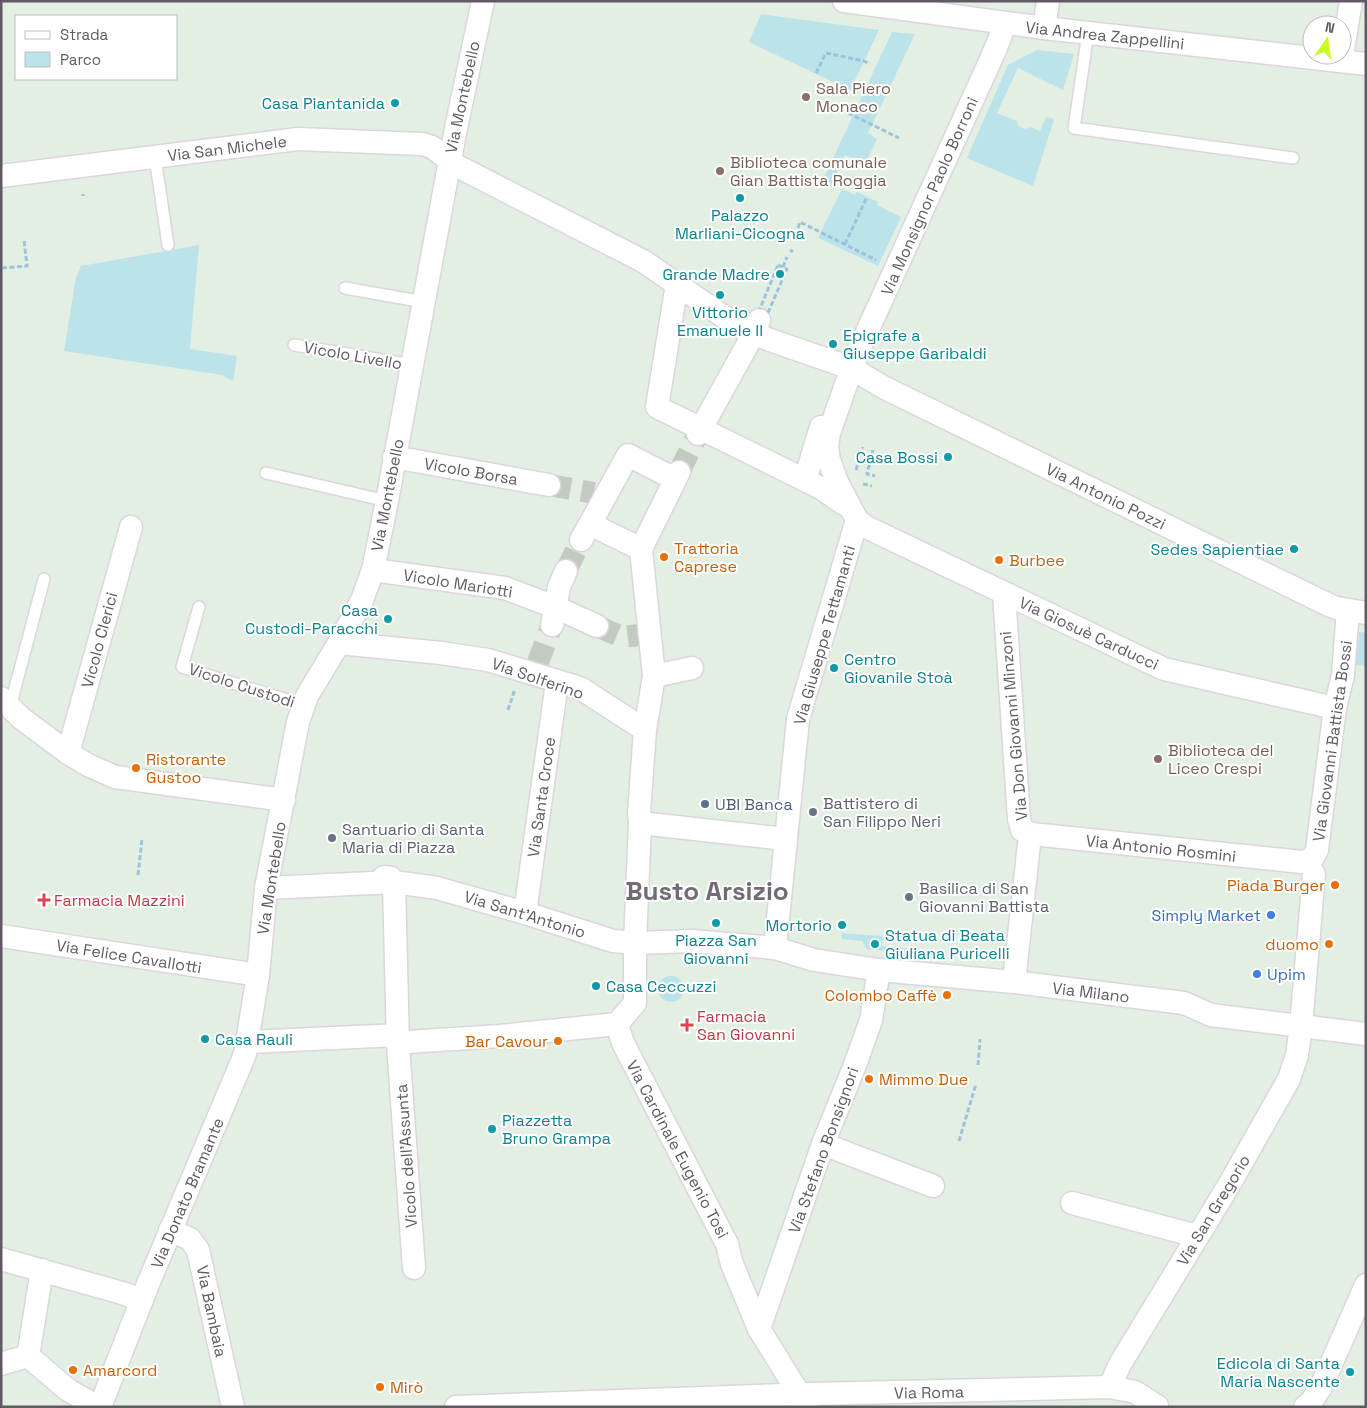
<svg xmlns="http://www.w3.org/2000/svg" width="1367" height="1408" font-family="'Space Grotesk',sans-serif">
<style>
.green{fill:#bbe3e9}
.lines{fill:none;stroke-linecap:round;stroke-linejoin:round}
.street-tunnel{stroke:#c2cac2;stroke-width:22;stroke-dasharray:22 11;stroke-linecap:butt}
.lane-casing{stroke:#dbd5dd;stroke-width:14}
.street-casing{stroke:#dbd5dd;stroke-width:25}
.path{stroke:#9dc3dc;stroke-width:3;stroke-dasharray:5 2.5;stroke-linecap:butt}
.lane{stroke:#fff;stroke-width:11}
.street{stroke:#fff;stroke-width:22}
.education-dot{fill:#8d6e63;stroke:#fff;stroke-width:2}
.culture-dot{fill:#0f9aa8;stroke:#fff;stroke-width:2}
.food-dot{fill:#e8710a;stroke:#fff;stroke-width:2}
.service-dot{fill:#5c6f8a;stroke:#fff;stroke-width:2}
.worship-dot{fill:#6b7280;stroke:#fff;stroke-width:2}
.health-dot{fill:#e0444e;stroke:#fff;stroke-width:2}
.shop-dot{fill:#3f7fe0;stroke:#fff;stroke-width:2}
.labels{text-anchor:middle;stroke-width:4;stroke-linejoin:round;paint-order:stroke}
.street-label{font-size:16px;fill:#615a64;stroke:#fff}
.education-label{font-size:16px;fill:#785e54;stroke:#fff;text-anchor:start}
.culture-label{font-size:16px;fill:#0d838f;stroke:#fff;text-anchor:end}
.food-label{font-size:16px;fill:#c56008;stroke:#fff;text-anchor:start}
.worship-label{font-size:16px;fill:#5b616d;stroke:#fff;text-anchor:start}
.service-label{font-size:16px;fill:#4e5e75;stroke:#fff;text-anchor:start}
.health-label{font-size:16px;fill:#be3a42;stroke:#fff;text-anchor:start}
.shop-label{font-size:16px;fill:#366cbe;stroke:#fff;text-anchor:end}
.town-label{font-size:26px;font-weight:bold;fill:#726b76;stroke:#fff}
</style>
<rect width="100%" height="100%" fill="#e3efe2"/>
<g class="green">
<path d="M761,14l118,16 -29,60 -101,-48z"/>
<path d="M892,32l23,2 -47,99 9,6 -12,25 -20,-9 -13,29 -9,-4z"/>
<path d="M1037,50l37,4 -11,36 -45,-22 -21,45 20,8 1,5 7,3 5,-2 10,4 6,-14 8,2 -21,67 -66,-28 41,-93z"/>
<path d="M842,189l13,6 2,-3 21,10 -1,3 24,12 -23,49 -60,-28z"/>
<path d="M199,245l-9,104 47,7 -4,25 -11,-6 -158,-24 12,-74 5,-11z"/>
<path d="M1359,632l7,1v33l-10,-1z"/>
<path d="M841,933l42,3 -1,10 50,5v5l-65,-7 -5,-8 -20,-2z"/>
<circle cx="671" cy="989" r="13"/>
</g>
<g class="lines">
<g class="street-tunnel">
<path d="M679,472l19,-38"/>
<path d="M549,485l45,8"/>
<path d="M566,571l15,-31"/>
<path d="M597,626l25,11 18,-2"/>
<path d="M537,665l15,-40"/>
</g>
<g class="lane-casing">
<g id="lane">
<path d="M1088,33l-14,95 219,30"/>
<path d="M155,157l13,88"/>
<path d="M345,288l79,14"/>
<path d="M294,345l118,20"/>
<path d="M266,473l121,28"/>
<path d="M199,607l-17,60 121,38"/>
<path d="M10,707l34,-128"/>
</g>
</g>
<g class="street-casing">
<g id="street">
<path d="M844,1l200,27 322,36"/>
<path d="M1003,23l-2,12 -9,22 -136,299 -27,77 -2,14 2,13 8,22 20,38 9,7 298,142 171,39"/>
<path d="M1044,28l4,-27"/>
<path d="M1342,55l9,-54"/>
<path d="M1,176l297,-37 124,5 10,3 25,19 186,95 93,64 34,15 81,28 34,20 446,218 6,2 29,5"/>
<path d="M677,284l-20,123 164,81 23,16"/>
<path d="M698,434l56,-101 5,-13"/>
<path d="M394,457l155,28"/>
<path d="M805,480l16,-53"/>
<path d="M590,524l38,-69 47,24"/>
<path d="M581,540l9,-16 51,25"/>
<path d="M373,570l132,18 50,19 42,19"/>
<path d="M1004,593l15,226 3,11 10,4 270,28 10,-3 5,-9 18,-142 8,-33 5,-65"/>
<path d="M552,625l7,-38 7,-16"/>
<path d="M654,676l-13,-127 38,-77"/>
<path d="M1,698l20,20 47,35 20,12 27,12 169,23"/>
<path d="M645,730l9,-54 38,-8"/>
<path d="M68,753l63,-226"/>
<path d="M786,839l12,-120 59,-199"/>
<path d="M384,877l7,1 3,4 4,163 16,223"/>
<path d="M266,888l128,-6 43,6 88,25 88,28 22,2 57,-2 83,7 11,-109 -146,-16 -1,-10 6,-83 -65,-42 -92,-28 -47,-7 -102,-10"/>
<path d="M525,913l32,-231"/>
<path d="M1,936l257,39"/>
<path d="M775,948l39,12 65,10 135,12 170,21 27,12 155,19"/>
<path d="M1014,982l15,-138 3,-10"/>
<path d="M617,1024l6,19 104,201 5,20 27,65 47,76"/>
<path d="M617,1024l18,-21v-60l5,-120"/>
<path d="M248,1042l150,-7"/>
<path d="M398,1045l9,-3 93,-6 117,-12"/>
<path d="M823,1144l110,42"/>
<path d="M1072,1203l125,33"/>
<path d="M170,1230l20,9 8,11 35,157"/>
<path d="M1,1259l121,34 20,7"/>
<path d="M42,1270l-14,86 40,34 30,17"/>
<path d="M759,1329l64,-185 32,-79 16,-45 8,-50"/>
<path d="M1,1364l27,-8"/>
<path d="M1110,1387l10,-23 109,-179 60,-106 8,-24 4,-29 13,-152"/>
<path d="M100,1407l48,-123 97,-230 13,-79 8,-87 32,-166 9,-26 32,-53 23,-43 11,-30 14,-69 68,-368 28,-132"/>
<path d="M456,1407l355,-13 299,-7 25,5 22,14"/>
<path d="M1305,1407l6,-5 10,-15 45,-102"/>
</g>
</g>
<g class="path">
<path d="M816,73l10,-20 38,8 6,3"/>
<path d="M848,113l51,25"/>
<path d="M83,194v2"/>
<path d="M798,228l2,-6 76,38"/>
<path d="M845,244l22,-47"/>
<path d="M790,250l3,2"/>
<path d="M778,265l9,4 -20,46 -8,-4z"/>
<path d="M783,267l4,-10"/>
<path d="M2,268l25,-2 -3,-26"/>
<path d="M873,450l-6,24 8,2"/>
<path d="M856,470l7,-23"/>
<path d="M863,484l9,2"/>
<path d="M508,710l7,-21"/>
<path d="M138,875l4,-36"/>
<path d="M978,1065l2,-26"/>
<path d="M959,1141l17,-57"/>
</g>
<use href="#lane" class="lane"/>
<use href="#street" class="street"/>
</g>
<g class="education-dot">
<circle cx="806" cy="97" r="5"/>
<circle cx="720" cy="171" r="5"/>
<circle cx="1158" cy="759" r="5"/>
</g>
<g class="culture-dot">
<circle cx="395" cy="103" r="5"/>
<circle cx="740" cy="198" r="5"/>
<circle cx="780" cy="274" r="5"/>
<circle cx="720" cy="295" r="5"/>
<circle cx="833" cy="344" r="5"/>
<circle cx="948" cy="457" r="5"/>
<circle cx="1294" cy="549" r="5"/>
<circle cx="388" cy="619" r="5"/>
<circle cx="834" cy="668" r="5"/>
<circle cx="716" cy="923" r="5"/>
<circle cx="842" cy="925" r="5"/>
<circle cx="875" cy="944" r="5"/>
<circle cx="596" cy="986" r="5"/>
<circle cx="205" cy="1039" r="5"/>
<circle cx="492" cy="1129" r="5"/>
<circle cx="1350" cy="1372" r="5"/>
</g>
<g class="food-dot">
<circle cx="664" cy="557" r="5"/>
<circle cx="999" cy="560" r="5"/>
<circle cx="136" cy="768" r="5"/>
<circle cx="1335" cy="885" r="5"/>
<circle cx="1329" cy="944" r="5"/>
<circle cx="947" cy="995" r="5"/>
<circle cx="558" cy="1041" r="5"/>
<circle cx="869" cy="1079" r="5"/>
<circle cx="73" cy="1370" r="5"/>
<circle cx="380" cy="1387" r="5"/>
</g>
<circle class="service-dot" cx="705" cy="804" r="5"/>
<g class="worship-dot">
<circle cx="813" cy="812" r="5"/>
<circle cx="332" cy="838" r="5"/>
<circle cx="909" cy="897" r="5"/>
</g>
<g class="health-dot">
<path d="M41.5 892.5h5v5h5v5h-5v5h-5v-5h-5v-5h5z"/>
<path d="M684.5 1017.5h5v5h5v5h-5v5h-5v-5h-5v-5h5z"/>
</g>
<g class="shop-dot">
<circle cx="1271" cy="915" r="5"/>
<circle cx="1257" cy="974" r="5"/>
</g>
<g class="labels">
<g class="street-label">
<text transform="translate(1105 35) rotate(6)" y="6">Via Andrea Zappellini</text>
<text transform="translate(462 97) rotate(-78)" y="6">Via Montebello</text>
<text transform="translate(227 148) rotate(-7)" y="6">Via San Michele</text>
<text transform="translate(929 196) rotate(-66)" y="6">Via Monsignor Paolo Borroni</text>
<text transform="translate(353 355) rotate(10)" y="6">Vicolo Livello</text>
<text transform="translate(471 471) rotate(10)" y="6">Vicolo Borsa</text>
<text transform="translate(387 495) rotate(-79)" y="6">Via Montebello</text>
<text transform="translate(1106 496) rotate(26)" y="6">Via Antonio Pozzi</text>
<text transform="translate(458 583) rotate(9)" y="6">Vicolo Mariotti</text>
<text transform="translate(1089 633) rotate(25)" y="6">Via Giosuè Carducci</text>
<text transform="translate(824 635) rotate(-74)" y="6">Via Giuseppe Tettamanti</text>
<text transform="translate(99 640) rotate(-75)" y="6">Vicolo Clerici</text>
<text transform="translate(538 678) rotate(19)" y="6">Via Solferino</text>
<text transform="translate(242 685) rotate(18)" y="6">Vicolo Custodi</text>
<text transform="translate(1013 726) rotate(-95)" y="6">Via Don Giovanni Minzoni</text>
<text transform="translate(1332 741) rotate(-82)" y="6">Via Giovanni Battista Bossi</text>
<text transform="translate(541 797) rotate(-82)" y="6">Via Santa Croce</text>
<text transform="translate(1161 848) rotate(6)" y="6">Via Antonio Rosmini</text>
<text transform="translate(271 878) rotate(-81)" y="6">Via Montebello</text>
<text transform="translate(525 914) rotate(17)" y="6">Via Sant'Antonio</text>
<text transform="translate(129 956) rotate(9)" y="6">Via Felice Cavallotti</text>
<text transform="translate(1091 992) rotate(7)" y="6">Via Milano</text>
<text transform="translate(678 1149) rotate(62)" y="6">Via Cardinale Eugenio Tosi</text>
<text transform="translate(823 1150) rotate(-70)" y="6">Via Stefano Bonsignori</text>
<text transform="translate(406 1156) rotate(-94)" y="6">Vicolo dell'Assunta</text>
<text transform="translate(187 1193) rotate(-67)" y="6">Via Donato Bramante</text>
<text transform="translate(1213 1210) rotate(-59)" y="6">Via San Gregorio</text>
<text transform="translate(212 1311) rotate(78)" y="6">Via Bambaia</text>
<text transform="translate(929 1392) rotate(-1)" y="6">Via Roma</text>
</g>
<g class="education-label">
<text x="816" y="94">Sala Piero<tspan x="816" dy="18">Monaco</tspan></text>
<text x="730" y="168">Biblioteca comunale<tspan x="730" dy="18">Gian Battista Roggia</tspan></text>
<text x="1168" y="756">Biblioteca del<tspan x="1168" dy="18">Liceo Crespi</tspan></text>
</g>
<g class="culture-label">
<text x="385" y="109">Casa Piantanida</text>
<text x="740" y="221" text-anchor="middle">Palazzo<tspan x="740" dy="18">Marliani-Cicogna</tspan></text>
<text x="770" y="280">Grande Madre</text>
<text x="720" y="318" text-anchor="middle">Vittorio<tspan x="720" dy="18">Emanuele II</tspan></text>
<text x="843" y="341" text-anchor="start">Epigrafe a<tspan x="843" dy="18">Giuseppe Garibaldi</tspan></text>
<text x="938" y="463">Casa Bossi</text>
<text x="1284" y="555">Sedes Sapientiae</text>
<text x="378" y="616">Casa<tspan x="378" dy="18">Custodi-Paracchi</tspan></text>
<text x="844" y="665" text-anchor="start">Centro<tspan x="844" dy="18">Giovanile Stoà</tspan></text>
<text x="832" y="931">Mortorio</text>
<text x="885" y="941" text-anchor="start">Statua di Beata<tspan x="885" dy="18">Giuliana Puricelli</tspan></text>
<text x="716" y="946" text-anchor="middle">Piazza San<tspan x="716" dy="18">Giovanni</tspan></text>
<text x="606" y="992" text-anchor="start">Casa Ceccuzzi</text>
<text x="215" y="1045" text-anchor="start">Casa Rauli</text>
<text x="502" y="1126" text-anchor="start">Piazzetta<tspan x="502" dy="18">Bruno Grampa</tspan></text>
<text x="1340" y="1369">Edicola di Santa<tspan x="1340" dy="18">Maria Nascente</tspan></text>
</g>
<g class="food-label">
<text x="674" y="554">Trattoria<tspan x="674" dy="18">Caprese</tspan></text>
<text x="1009" y="566">Burbee</text>
<text x="146" y="765">Ristorante<tspan x="146" dy="18">Gustoo</tspan></text>
<text x="1325" y="891" text-anchor="end">Piada Burger</text>
<text x="1319" y="950" text-anchor="end">duomo</text>
<text x="937" y="1001" text-anchor="end">Colombo Caffè</text>
<text x="548" y="1047" text-anchor="end">Bar Cavour</text>
<text x="879" y="1085">Mimmo Due</text>
<text x="83" y="1376">Amarcord</text>
<text x="390" y="1393">Mirò</text>
</g>
<g class="worship-label">
<text x="823" y="809">Battistero di<tspan x="823" dy="18">San Filippo Neri</tspan></text>
<text x="342" y="835">Santuario di Santa<tspan x="342" dy="18">Maria di Piazza</tspan></text>
<text x="919" y="894">Basilica di San<tspan x="919" dy="18">Giovanni Battista</tspan></text>
</g>
<g class="service-label">
<text x="715" y="810">UBI Banca</text>
</g>
<g class="health-label">
<text x="54" y="906">Farmacia Mazzini</text>
<text x="697" y="1022">Farmacia<tspan x="697" dy="18">San Giovanni</tspan></text>
</g>
<g class="shop-label">
<text x="1261" y="921">Simply Market</text>
<text x="1267" y="980" text-anchor="start">Upim</text>
</g>
<g class="town-label">
<text x="707" y="900">Busto Arsizio</text>
</g>
</g>
<rect width="1367" height="1408" fill="none" stroke="#615a64" stroke-width="5"/>
<rect x="15" y="15" width="162" height="65" fill="#ffffff" stroke="#c0bdc1"/>
<rect x="25" y="31" width="25" height="8" fill="#ffffff" stroke="#c0bdc1"/>
<text x="60" y="40" font-size="15" fill="#615a64">Strada</text>
<rect x="25" y="52" width="25" height="15" fill="#bbe3e9" stroke="#c0bdc1"/>
<text x="60" y="65" font-size="15" fill="#615a64">Parco</text>
<g transform="translate(1327 40) rotate(13)"><circle r="24" fill="#ffffff" stroke="#c0bdc1"/>
<path d="M0-4L9 19L0 12L-9 19Z" fill="#cafb1c"/>
<text y="-8" font-size="14" font-weight="bold" text-anchor="middle" fill="#615a64">N</text>
</g>
</svg>
